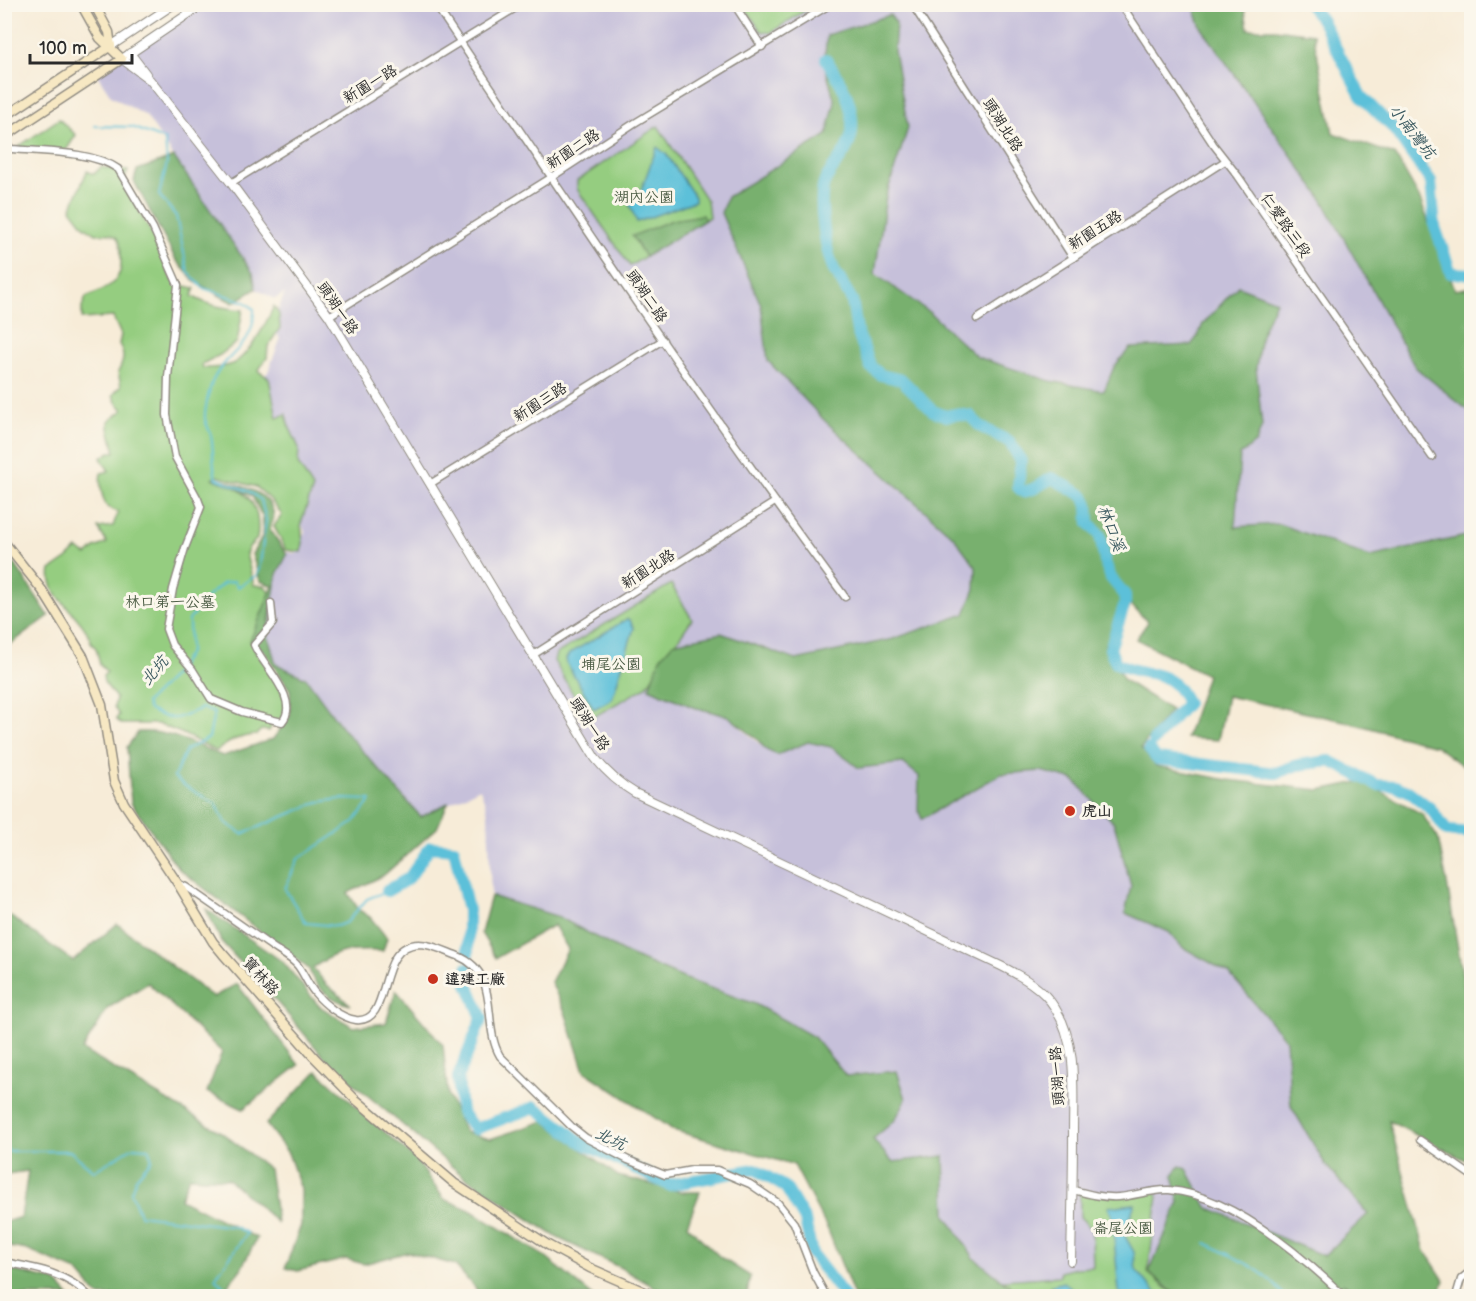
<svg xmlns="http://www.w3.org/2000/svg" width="1476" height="1301" font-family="'Balsamiq Sans','LXGW WenKai TC',sans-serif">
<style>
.industrial{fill:#c6c0da}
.green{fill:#95cd80;stroke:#607c56;stroke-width:1.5}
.forest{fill:#78b06e;stroke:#526e4c;stroke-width:1.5}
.water{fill:#5bc0d9;stroke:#437682;stroke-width:1.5}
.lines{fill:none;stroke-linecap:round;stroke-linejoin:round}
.stream{stroke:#5bc0d9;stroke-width:2}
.river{stroke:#5bc0d9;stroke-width:12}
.minor-casing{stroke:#918c82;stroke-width:9}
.tertiary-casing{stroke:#918c82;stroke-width:10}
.secondary-casing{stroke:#918c82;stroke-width:11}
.minor{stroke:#fff;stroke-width:6}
.tertiary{stroke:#fff;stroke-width:8}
.secondary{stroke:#f7e8c3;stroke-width:8}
.poi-dot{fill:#c8321e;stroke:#fbf7ec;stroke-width:2}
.labels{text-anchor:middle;stroke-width:6;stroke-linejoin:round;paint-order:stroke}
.street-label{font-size:15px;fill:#2b2b2b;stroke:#fbf7ec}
.park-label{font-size:15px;fill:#4b5c44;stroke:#fbf7ec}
.poi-label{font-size:15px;font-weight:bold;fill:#2b2b2b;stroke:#fbf7ec;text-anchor:start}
.water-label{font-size:16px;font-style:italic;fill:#39585f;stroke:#fbf7ec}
</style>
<rect width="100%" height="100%" fill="#fbf7ec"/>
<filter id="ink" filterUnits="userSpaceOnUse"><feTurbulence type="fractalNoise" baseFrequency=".0167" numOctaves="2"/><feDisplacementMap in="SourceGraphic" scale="12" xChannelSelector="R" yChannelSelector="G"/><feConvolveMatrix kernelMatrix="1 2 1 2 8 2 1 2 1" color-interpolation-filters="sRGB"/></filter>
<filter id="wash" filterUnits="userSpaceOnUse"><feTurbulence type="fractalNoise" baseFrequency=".008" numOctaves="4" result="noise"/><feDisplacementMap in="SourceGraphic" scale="24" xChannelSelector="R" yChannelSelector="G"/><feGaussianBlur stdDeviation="1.35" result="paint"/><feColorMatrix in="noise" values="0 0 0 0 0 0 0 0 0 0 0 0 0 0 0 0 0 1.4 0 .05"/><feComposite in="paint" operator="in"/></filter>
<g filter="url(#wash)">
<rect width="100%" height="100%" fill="#f7ecd8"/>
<path class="industrial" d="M205,5h988l8,22 121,172 93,168 56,46v122l-101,22 -91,-33 -45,4 6,-73 16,-13 6,-16 -6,-58 5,-33 14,-34 -72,23 -5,12 -7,9 -61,3 -16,19 -10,24 -54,-10 -73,-24 -48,-45 -54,-39 11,-77 22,-68 -14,-77 2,-28 -72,40 11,39 -8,33 -100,62 -6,16 40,92 7,56 57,60 129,116 22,30 -1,22 -10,25 -72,25 -97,21 -75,-27 -28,74 35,9 38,34 11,5 31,-14 23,6 28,21 44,-5 16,13 -1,33 4,10 79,-45 40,-3 33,9 40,43 17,63 -6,27 45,19 12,15 47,26 57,67 5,66 34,58 43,50 -44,42 -117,-49 -20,-38 -14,6 6,27 -29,70 27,24h-155l-48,-38 -28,-43 -2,-59 -52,6 -20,-23 23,-19 -49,-44 -32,-39 -187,-83 -68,-37 -68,-21 -3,-83 -8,-25 -58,29 -79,-88 -37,-51 -30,-14 -26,-23 37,-89 10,2 8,-22 -57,-139 20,-21 12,-32 -7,-17 12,-30 -10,6 -19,-10 -3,-16 -107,-157 -35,-20 -15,-23z"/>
<g class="green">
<path d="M743,5h71l-44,28 -9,-2z"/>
<path d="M59,119l17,16 -9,14 -7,4 -42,-6z"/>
<path d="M658,126l49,75 2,16 -79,49 -53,-77v-8z"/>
<path d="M101,167l27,4 -5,11 30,54 17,40 6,8 19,4 -3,8c16,10 33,12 51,14l-6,32 -17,13 -18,9 1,4c11,0 23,0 33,-6 17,-13 29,-37 38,-56l5,8 1,14 -12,18 -1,12 -9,13 11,7 8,40 9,-4 2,10 11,24 -1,16 15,24 -12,35 2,20 -2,9 -15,-2 -12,-24 8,-11 -12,-16 -14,-12 -39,-11 -4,2c7,4 15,6 23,10 20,11 24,31 21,51l-8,8 -3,7 8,31 11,1 7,9 -1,26 -16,31 20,24 12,27 -6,17 -7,1 -5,10 -8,-1 -5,5c-20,2 -24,5 -40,16l-35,-18 -23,-9h-37l-5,-5 3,-4 -5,-8 2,-9 -12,-16 -1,-6 4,-4 -7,-7 -4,-17c-5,-4 -5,-6 -7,-12 -7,-16 -23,-28 -33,-42 -4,-6 -7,-17 -5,-24l17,-12 9,-9 10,6 8,-7 12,-5 -9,-15 15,-2 5,-14c-13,-6 -12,-5 -16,-18 -1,-9 -3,-12 -1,-21l8,-2 -8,-13 9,-6h5l-6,-24v-7l14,-11 -7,-8 -3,-7 8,-9 -3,-14c6,-11 7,-17 1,-28l2,-9 -8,-18 -31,2v-12l4,-10c12,-5 26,-10 32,-21 3,-5 3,-8 3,-14 0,-20 1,-31 -25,-28l-12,-8 -13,-17 16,-38 7,3z"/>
<path d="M671,584l21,35 -46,68 -58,33 -34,-59 2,-7z"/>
<path d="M1155,1189l3,7 -10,77 28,23h-152l-21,-16 57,-4v-4l16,-4 17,-1 -1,-38 -12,-12v-27c32,8 45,5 75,-1z"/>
</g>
<g class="forest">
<path d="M1193,5h51l4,24h27l38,5 20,99 62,22 24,42 36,93 16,-3v126l-56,-46 -93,-168 -121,-172z"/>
<path d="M890,15l6,8 -2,28 14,77 -22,68 -11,78 54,38 48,45 73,24 54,10 10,-24 16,-19 61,-3 7,-9 5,-12 35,-38 38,15 -15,34 -5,33 6,58 -6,16 -16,13 -5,72 44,-3 91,33 101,-22v237l-35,-26 -92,-25 -117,-25 -9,44 -32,-2 21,-63 -71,-36 12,-17 -17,-17 -26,40 19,35 47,30 -30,38 15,18 72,14 92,10 43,-9 59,33 16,24 9,45 24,144v136l-82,-42 36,130 19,29 -5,16h-74l-22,-13 13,13h-179l-28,-24 30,-70 -6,-27 7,-9 7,3 20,38 117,49 44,-42 -43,-50 -34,-58 -5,-66 -57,-67 -47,-26 -13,-15 -44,-19 6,-27 -17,-63 -40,-43 -33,-9 -40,3 -79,45 -4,-9 1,-34 -16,-13 -44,5 -28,-21 -23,-5 -31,13 -11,-5 -9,-11 -29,-23 -35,-9 -44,-19 11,-30 13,-15 48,-10 75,27 97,-21 72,-25 10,-25 1,-22 -22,-30 -129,-116 -57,-60 -7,-56 -40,-92 6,-16 100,-62 8,-33 -11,-39 3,-28z"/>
<path d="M174,157l79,116 3,16 -23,14 -38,-21 -19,-22 -42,-79 3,-11z"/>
<path d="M702,215l3,5 -60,37 -13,-21 40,-16z"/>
<path d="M222,480c16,5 47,12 51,31 2,6 -2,13 -3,18l17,26 -10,19 -10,59 9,31 30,14 37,51 78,88 27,-14 -11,25 -53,47 -36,18 11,17 11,7 17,21 -4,13c-33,0 -42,-4 -70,17l13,16 25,21c-18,-4 -37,-17 -42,-36l-130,-100 -48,-66 -4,-56 11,-15c30,-3 57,13 85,24l50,-17 17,-23v-26l-27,-40 -13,-9 23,-55 -13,-5 -8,-27 10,-17 1,-19 -11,-22z"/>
<path d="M5,549l44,67 -44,32 -1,-69 3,-4 -2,-5z"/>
<path d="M491,896l68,21 68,37 61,26 67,24 59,33 32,39 51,-5 9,28 -11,21 -22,19 19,23 52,-6 2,59 28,43 48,38h-168l-26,-66 -34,-65 -121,-35 -89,-59 -19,-59 -14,-30 17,-33 -14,-24 -58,33 -15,-25z"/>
<path d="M206,909l77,53 36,44 34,21 33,-4 10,-33 47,55 5,50 17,37 25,7 54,-18 74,55 64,16h18l-13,33 33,32 30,19 -3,20h-77l-49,-28 -63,-30 -96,-63 -134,-113 -45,-53 -62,-68z"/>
<path d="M7,914l66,47 44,-37 96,73 24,-13 62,81 -56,44 -36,-17 15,-40 -74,-69 -40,25 -26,42 139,82 48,37 8,53 -49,-43 -39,-2 -9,22 77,39 -16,31 -22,27h-121l-21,-25 -50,-21 -22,-4v-24l16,-5 7,-46 -21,3 -2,-2 -1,-256z"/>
<path d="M317,1071l99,89 28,39 26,11 74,46 49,40h-87l-12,-6 -14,4 -25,-29 -47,-13 -44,12 -18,-5 -48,12 -13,-3 16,-43v-36l-13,-36 -22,-29z"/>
<path d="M4,1268l51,13 14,15h-64z"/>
</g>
<g class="water">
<path d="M657,147l10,8 28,42v4l-58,21 -11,-25 14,-4z"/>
<path d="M627,619l3,1 4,8 -22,71 -18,10 -27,-45 -1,-5 3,-5z"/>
<path d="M1135,1204l-8,19 -2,13 9,16 2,18 23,26h-35l-5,-4 -7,-76 -4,-9z"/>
<path d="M1063,1282l17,14h-18l-12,-10z"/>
</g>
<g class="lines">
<g class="stream">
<path d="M95,126l37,1 33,13 2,23 -8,32 17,21 12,56 15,16 42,14 9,7c1,37 -25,41 -40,69 -4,7 -10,34 -9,41 1,6 5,11 6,17 3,14 1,28 5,42l32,13 13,9 5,20 -6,45 -3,10 -19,12 -4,-6 -10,2 -16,13 -19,24 1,31 -15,23 -29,29 3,7c26,13 28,9 53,-2l12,5 -5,25 -23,12 -12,27 11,9 31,18 9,18 17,12 76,-32 23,-3 30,1 -18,23 -55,36 -13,30 21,34 31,3 10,-4 20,-23 20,-8"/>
<path d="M4,1134l3,17h63l24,20 39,-24 15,1 4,11 -16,19 -5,14 9,23 95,12 12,6 -32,45 17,18"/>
<path d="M1206,1243c27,14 61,27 78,53"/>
</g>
<g class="river">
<path d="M1309,4l13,17 39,75 32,32 38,54 4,45 16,46 21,1"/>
<path d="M826,59c15,24 28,42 26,71 -1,19 -17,33 -26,49 -10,18 0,75 9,93"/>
<path d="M839,278l13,22 5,31 14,36 10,8 21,5 31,31 13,5 10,-2 14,2 11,11 29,15 11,19 -3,26 5,5 10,-3 19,-11 32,18 4,8 1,19 11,12 5,27 6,16 14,17v8l-15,46 6,14 15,6 16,4"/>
<path d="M1154,740l33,-37c-8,-16 -15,-25 -33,-29"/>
<path d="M1149,749l8,10 119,14 22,-8 32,-4 47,24 18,1 13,5 22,17 17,23 25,2"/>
<path d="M387,891l22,-13 21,-31 24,2 14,61v44"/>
<path d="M467,968v14l15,36 -24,59 3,35 14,17 60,-22 46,35 88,43 86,-16 31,19 19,32 7,34 32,42"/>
</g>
</g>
</g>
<g filter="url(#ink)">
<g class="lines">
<g class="minor-casing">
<g id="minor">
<path d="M435,4c134,200 267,400 410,593"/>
<path d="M734,4l28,43"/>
<path d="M912,4l161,254"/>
<path d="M1121,4l92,140 25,32 194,281"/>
<path d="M4,145l8,4c31,3 81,2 106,20l35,59 25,57 -10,92 -1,38 8,42 23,42 3,8 -16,41 -12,41 -7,40 6,16 21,25 18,29 31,13 40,10c19,-22 -19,-56 -28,-77l19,-22 -2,-20"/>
<path d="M231,183l291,-179"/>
<path d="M329,316l223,-139 81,-53 198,-120"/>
<path d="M977,319l248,-158"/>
<path d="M430,484l233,-144"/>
<path d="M533,655l242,-153"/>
<path d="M179,884l7,3c28,19 55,38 82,57 9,7 23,13 30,22 6,8 10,19 17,27 9,11 26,25 41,27 38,4 18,-75 63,-76 13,0 28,8 39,12 44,18 23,68 42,100l71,70 15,12 42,22 37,15 27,-5h25l33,14 28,19 16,20 19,49 13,24"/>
<path d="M1420,1140l52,36"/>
<path d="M1073,1190c15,4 30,8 46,7 16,-1 34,-8 50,-7 61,5 132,65 175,106"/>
<path d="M4,1262c31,6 63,11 85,34"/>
<path d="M1456,1296l5,-17 6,-5h5"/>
</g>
</g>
<g class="tertiary-casing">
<g id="tertiary">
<path d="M203,4l-81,55 28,21 81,103 98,133 266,442c12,15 23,25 40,35l366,173c20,10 42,22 54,42 23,36 18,83 18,125 0,43 -1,85 -2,128"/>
<path d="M111,46l63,-42"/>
<path d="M130,53l16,21"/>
</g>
</g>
<g class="secondary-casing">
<g id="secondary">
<path d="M94,4l15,28 2,14"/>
<path d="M4,117l107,-71"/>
<path d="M4,137l118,-78 -22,-21 -19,-34"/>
<path d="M4,542l38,48 41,66 19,49 12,76 10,22 54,81 35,58 10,12 91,103 40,41 100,85 94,62 42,23 64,28"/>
</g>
</g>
<use href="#minor" class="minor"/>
<use href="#tertiary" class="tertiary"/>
<use href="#secondary" class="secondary"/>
</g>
</g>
<g class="poi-dot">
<circle cx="1070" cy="811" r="6"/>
<circle cx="433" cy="979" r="6"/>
</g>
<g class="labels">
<g class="street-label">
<text transform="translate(370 84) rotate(-31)" y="5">新園一路</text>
<text transform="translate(1003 125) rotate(58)" y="5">頭湖北路</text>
<text transform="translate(573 149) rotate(-33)" y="5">新園二路</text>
<text transform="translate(1286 225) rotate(55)" y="5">仁愛路三段</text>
<text transform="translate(1095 230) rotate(-32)" y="5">新園五路</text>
<text transform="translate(647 296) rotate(56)" y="5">頭湖二路</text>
<text transform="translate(338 308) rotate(56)" y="5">頭湖一路</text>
<text transform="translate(540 402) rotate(-32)" y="5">新園三路</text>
<text transform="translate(648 569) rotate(-32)" y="5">新園北路</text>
<text transform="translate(590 724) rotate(58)" y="5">頭湖一路</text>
<text transform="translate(261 976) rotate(48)" y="5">寶林路</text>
<text transform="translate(1057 1076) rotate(-94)" y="5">頭湖一路</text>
</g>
<g class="park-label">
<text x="644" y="202">湖內公園</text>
<text x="170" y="607">林口第一公墓</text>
<text x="611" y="669">埔尾公園</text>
<text x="1123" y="1233">崙尾公園</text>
</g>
<g class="poi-label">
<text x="1082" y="816">虎山</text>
<text x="445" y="984">違建工廠</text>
</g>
<g class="water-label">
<text transform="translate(1413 131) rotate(52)" y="6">小南灣坑</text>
<text transform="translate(1112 528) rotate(69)" y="6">林口溪</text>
<text transform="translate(154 670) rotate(-49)" y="6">北坑</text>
<text transform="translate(611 1138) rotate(26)" y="6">北坑</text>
</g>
</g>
<rect width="1476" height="1301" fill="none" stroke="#fbf7ec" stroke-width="24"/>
<path d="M30 54v9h102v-9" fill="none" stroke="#2b2b2b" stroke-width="3"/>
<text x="39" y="54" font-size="18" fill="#2b2b2b" stroke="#fbf7ec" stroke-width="4.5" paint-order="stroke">100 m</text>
</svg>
